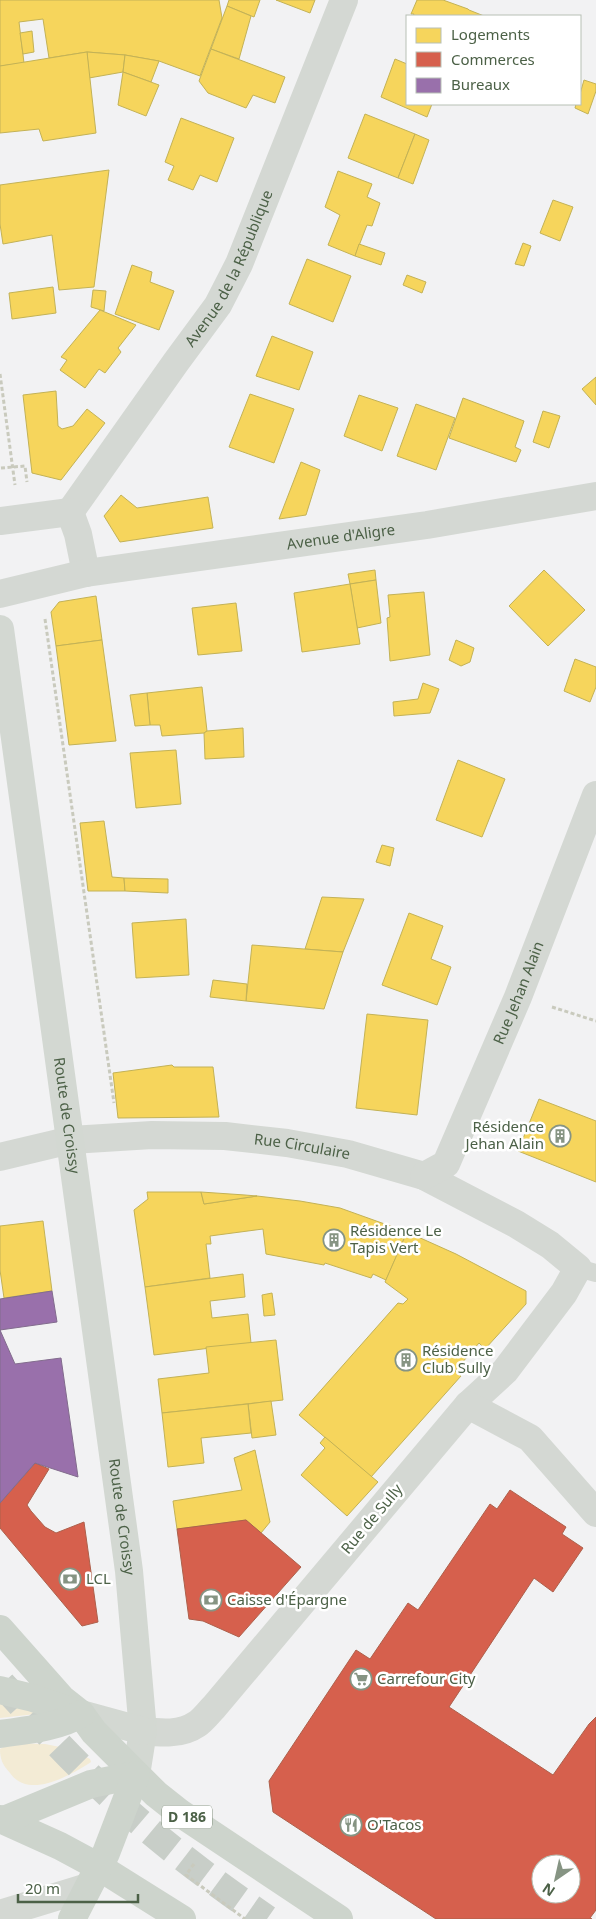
<svg xmlns="http://www.w3.org/2000/svg" width="596" height="1919" font-family="'Noto Sans',sans-serif">
<style>
.green{fill:#f3ebd5}
.homes{fill:#f6d55c;stroke:#c3b256}
.shops{fill:#d6604d;stroke:#ad604b;fill-rule:evenodd}
.offices{fill:#9970ab;stroke:#826c8d}
.lines{fill:none;stroke-linecap:round;stroke-linejoin:round}
.primary-tunnel{stroke:#c8cec8;stroke-width:28;stroke-dasharray:28 14;stroke-linecap:butt}
.path{stroke:#c9cabd;stroke-width:3;stroke-dasharray:4 2.5;stroke-linecap:butt}
.service{stroke:#d4d8d3;stroke-width:18}
.minor{stroke:#d4d8d3;stroke-width:28}
.secondary{stroke:#d3d8d2;stroke-width:28}
.primary{stroke:#cdd4cc;stroke-width:28}
.labels{text-anchor:middle;stroke-width:5;stroke-linejoin:round;paint-order:stroke}
.shield{fill:#fff;stroke:#82907e;stroke-width:1}
.shield-label{font-size:14px;font-weight:bold;fill:#4c6147}
.street-label{font-size:15px;fill:#4c6147;stroke:#fff}
.poi-label{font-size:15px;fill:#4c6147;stroke:#fff;text-anchor:start}
</style>
<rect width="100%" height="100%" fill="#f2f2f3"/>
<g class="green">
<path d="M0,1699l36,10v5l-36,4z"/>
<path d="M45,1744l25,5 20,10 1,3c-20,13 -62,38 -81,11 -7,-8 -10,-13 -10,-24 11,-8 31,-5 45,-5z"/>
</g>
<g class="homes">
<path d="M0,0h219l3,18 -22,58 -41,-15 -34,-6 -38,-3 -38,6 -6,-39 -24,3 5,41 -24,3z"/>
<path d="M229,0h31l-6,17 -27,-11z"/>
<path d="M276,0h39l-5,13z"/>
<path d="M417,0h26l25,9 1,1 15,6h-71l1,-2h-3z"/>
<path d="M227,6l24,10 -12,43 -28,-10z"/>
<path d="M32,31l2,21 -11,2 -3,-21z"/>
<path d="M211,49l74,28 -10,26 -22,-8 -7,13 -38,-15 -9,-12z"/>
<path d="M87,52l38,3 -2,17 -34,6z"/>
<path d="M87,52l9,81 -53,8 -4,-12 -39,4v-67z"/>
<path d="M125,55l34,6 -8,21 -28,-10z"/>
<path d="M395,59l12,5v40h25l-5,13 -46,-20z"/>
<path d="M123,72l36,13 -13,31 -28,-11z"/>
<path d="M584,80l12,4v7l-8,23 -13,-6 1,-4h4v-10z"/>
<path d="M365,114l50,20 -17,44 -50,-20z"/>
<path d="M181,118l53,20 -17,44 -17,-7 -7,15 -25,-10 6,-14 -9,-4z"/>
<path d="M415,134l14,6 -16,44 -15,-6z"/>
<path d="M109,170l-15,117 -35,3 -7,-55 -49,9 -3,-20v-39z"/>
<path d="M338,171l34,13 -5,13 13,6 -8,23 -5,-1 -12,31 -27,-11 12,-30 -15,-8z"/>
<path d="M553,200l20,7 -13,34 -20,-8z"/>
<path d="M523,243l8,3 -7,20 -9,-2z"/>
<path d="M359,244l26,9 -4,12 -26,-9z"/>
<path d="M307,259l44,17 -18,46 -44,-18z"/>
<path d="M132,265l20,7 -2,10 24,9 -15,39 -44,-16z"/>
<path d="M407,275l19,7 -4,11 -19,-8z"/>
<path d="M53,287l3,26 -44,6 -3,-26z"/>
<path d="M93,290l13,1 -2,20 -13,-4z"/>
<path d="M100,310l36,15 -18,23 3,4 -16,21 -6,-4 -14,19 -25,-18 7,-10 -6,-3z"/>
<path d="M272,336l41,16 -14,38 -43,-14z"/>
<path d="M596,377v28l-14,-16z"/>
<path d="M56,391l2,35 4,3 11,-3 14,-17 18,14 -44,57 -29,-7 -9,-78z"/>
<path d="M250,394l44,15 -20,54 -45,-16z"/>
<path d="M359,395l39,13 -16,43 -38,-15z"/>
<path d="M463,398l61,23 -9,26 6,3 -5,12 -67,-24z"/>
<path d="M416,404l39,14 -19,52 -39,-14z"/>
<path d="M543,411l17,5 -11,32 -16,-6z"/>
<path d="M301,462l19,8 -14,45 -27,4z"/>
<path d="M121,495l16,13 71,-11 5,31 -93,14 -16,-26z"/>
<path d="M375,570l1,10 -26,4 -2,-10z"/>
<path d="M544,570l41,40 -37,36 -39,-40z"/>
<path d="M376,580l5,43 -24,5 -7,-44z"/>
<path d="M350,584l10,60 -58,8 -8,-59z"/>
<path d="M424,592l6,63 -40,6 -3,-43 3,-1 -2,-22z"/>
<path d="M96,596l6,44 -46,6 -5,-34 8,-10z"/>
<path d="M236,603l6,48 -44,4 -6,-47z"/>
<path d="M102,640l14,101 -47,4 -13,-99z"/>
<path d="M456,640l18,8 -4,14 -9,4 -12,-6z"/>
<path d="M575,659l21,8v20l-6,15 -26,-11z"/>
<path d="M423,683l16,6 -9,24 -36,3 -1,-14 25,-3z"/>
<path d="M202,687l5,44 -3,2 -42,3 -2,-11h-10l-3,-32z"/>
<path d="M147,693l3,32 -15,1 -5,-31z"/>
<path d="M243,728l1,29 -39,2 -1,-26 3,-2z"/>
<path d="M176,750l5,54 -45,4 -6,-55z"/>
<path d="M458,760l47,19 -23,58 -46,-17z"/>
<path d="M104,821l8,56 12,1 1,13h-37l-8,-68z"/>
<path d="M382,845l12,3 -4,18 -14,-4z"/>
<path d="M124,878l44,1v14l-43,-2z"/>
<path d="M322,897l42,2 -21,53 -38,-3z"/>
<path d="M409,913l34,13 -12,33 20,8 -14,38 -55,-20z"/>
<path d="M186,919l3,56 -53,3 -4,-55z"/>
<path d="M252,945l91,7 -19,57 -78,-8z"/>
<path d="M213,980l34,4 -1,17 -36,-4z"/>
<path d="M367,1014l61,6 -11,95 -61,-7z"/>
<path d="M172,1065l2,2h39l6,50 -101,1 -5,-45z"/>
<path d="M539,1099l57,22v61l-78,-31z"/>
<path d="M147,1192h54l3,12 53,-8 43,5 40,7 67,24 -21,48 -13,-6 -2,4 -46,-15 -1,2 -58,-11 -3,-25 -53,7 1,8h-5l4,34 -65,9 -11,-77 14,-11z"/>
<path d="M201,1192l44,3 12,1 -53,8z"/>
<path d="M43,1221l9,70 -48,7 -4,-28v-44z"/>
<path d="M407,1232l49,22 70,37v13l-41,45 -6,-6 -24,28 6,5 -90,101 -72,-62 99,-112 5,1 5,-5 -23,-17z"/>
<path d="M243,1274l2,23 -35,4 2,17 36,-4 3,29 -97,12 -9,-68z"/>
<path d="M272,1293l3,22 -11,1 -2,-21z"/>
<path d="M276,1340l7,60 -121,13 -4,-34 51,-6 -3,-26z"/>
<path d="M271,1401l5,34 -24,3 -4,-34z"/>
<path d="M248,1404l3,29 -50,5 3,25 -36,4 -6,-54z"/>
<path d="M325,1437l53,45 -31,34 -46,-41 24,-27 -5,-5z"/>
<path d="M255,1450l15,72 -9,11 -15,-13 -69,9 -4,-28 69,-11 -8,-32z"/>
</g>
<g class="shops">
<path d="M35,1463l14,6 -22,36 4,6 14,16 11,6 28,-11 14,100 -16,4 -82,-98v-25z"/>
<path d="M510,1490l56,37 -4,7 21,14 -30,44 -19,-14 -85,129 104,68 36,-51 7,-7v193l-6,8 2,1h-156l-163,-107 -4,-31 87,-131 14,9 38,-56 10,7 72,-106 7,5zM541,1864h30v30h-30z"/>
<path d="M246,1520l55,47 -62,70 -36,-16 -14,-2 -12,-90z"/>
</g>
<path class="offices" d="M52,1291l5,31 -57,8 15,34 46,-6 17,119 -43,-14 -35,40v-204z"/>
<g class="lines">
<path class="primary-tunnel" d="M2,1684c37,40 74,81 115,118 47,43 98,81 150,117"/>
<g class="path">
<path d="M0,374l15,111"/>
<path d="M1,468l24,-2 2,16"/>
<path d="M45,619l69,484"/>
<path d="M552,1007l44,14"/>
<path d="M194,1864l-8,11 59,44"/>
</g>
<path class="service" d="M578,1268l18,5"/>
<g class="minor">
<path id="s1" d="M70,512l106,-150 42,-57 21,-41 105,-264"/>
<path d="M0,521l70,-9 8,22 8,39"/>
<path id="s2" d="M0,594l86,-21 341,-48 169,-29"/>
<path id="s3" d="M0,1157l71,-17 81,-5 73,1 62,7 61,11 76,22 92,48 34,21 28,23 -14,25 -59,78 -37,34 -254,302c-6,6 -11,13 -17,17 -16,11 -36,9 -54,7"/>
<path id="s4" d="M424,1176l22,-12 72,-167 78,-202"/>
<path d="M468,1405l62,33 66,75"/>
<path d="M0,1914l88,-27"/>
</g>
<g class="secondary">
<path id="s5" d="M0,629l129,942 14,160 -7,44"/>
<path d="M81,1714l62,17"/>
</g>
<g class="primary">
<path d="M0,1629l62,70 19,15 13,18 62,62 24,19 159,106"/>
<path d="M0,1690l33,8 39,13"/>
<path d="M0,1734c27,-4 56,-6 81,-20"/>
<path d="M0,1819l60,27 39,21 83,52"/>
<path d="M4,1820l87,-36 45,-9"/>
<path d="M72,1919l34,-66 30,-78"/>
</g>
</g>
<defs>
<g id="building-ring" transform="scale(1.125)"><circle r="9.5" fill="#fff" stroke="#869483" stroke-width="1.5"/><path d="M-4-6H4V6H1V3H-1V6H-4ZM-2.5-4.3h1.7v1.8h-1.7ZM.8-4.3h1.7v1.8H.8ZM-2.5-1h1.7V.8h-1.7ZM.8-1h1.7V.8H.8Z" fill="#869483"/></g>
<g id="bank-ring" transform="scale(1.125)"><circle r="9.5" fill="#fff" stroke="#869483" stroke-width="1.5"/><path d="M-6-4H6V4H-6ZM0-2.3a2.3 2.3 0 1 0 0 4.6a2.3 2.3 0 1 0 0-4.6Z" fill="#869483"/></g>
<g id="supermarket-ring" transform="scale(1.125)"><circle r="9.5" fill="#fff" stroke="#869483" stroke-width="1.5"/><path d="M-6-5.5h2.5l.6 2H6L4.5 2H-2.5L-4.4-4H-6ZM-1.5 3.2a1.3 1.3 0 1 0 .1 0ZM3 3.2a1.3 1.3 0 1 0 .1 0Z" fill="#869483"/></g>
<g id="restaurant-ring" transform="scale(1.125)"><circle r="9.5" fill="#fff" stroke="#869483" stroke-width="1.5"/><path d="M-5-6h1v4h1v-4h1v4h1v-4h1v5L-1.5 .5V6h-2V.5L-5-1ZM5-6V6H3V1.5H1.5Q1.5-4 5-6Z" fill="#869483"/></g>
</defs>
<g fill-rule="evenodd">
<use href="#building-ring" x="560" y="1136"/>
<use href="#building-ring" x="334" y="1240"/>
<use href="#building-ring" x="406" y="1360"/>
<use href="#bank-ring" x="70" y="1579"/>
<use href="#bank-ring" x="211" y="1600"/>
<use href="#supermarket-ring" x="361" y="1679"/>
<use href="#restaurant-ring" x="351" y="1825"/>
</g>
<g class="labels">
<rect class="shield" x="162" y="1805.5" width="50" height="23" rx="4"/>
<g class="shield-label">
<text x="187" y="1822">D 186</text>
</g>
<g class="street-label">
<text dy="5" stroke="none"><textPath href="#s1" startOffset="292">Avenue de la République</textPath></text>
<text dy="5" stroke="none"><textPath href="#s2" startOffset="346">Avenue d'Aligre</textPath></text>
<text dy="5" stroke="none"><textPath href="#s4" startOffset="211">Rue Jehan Alain</textPath></text>
<text dy="5" stroke="none"><textPath href="#s5" startOffset="491">Route de Croissy</textPath></text>
<text dy="5" stroke="none"><textPath href="#s3" startOffset="305">Rue Circulaire</textPath></text>
<text dy="5" stroke="none"><textPath href="#s5" startOffset="896">Route de Croissy</textPath></text>
<text transform="translate(372 1519) rotate(-50)" y="5">Rue de Sully</text>
</g>
<g class="poi-label">
<text x="544" y="1132" text-anchor="end">Résidence<tspan x="544" dy="17">Jehan Alain</tspan></text>
<text x="350" y="1236">Résidence Le<tspan x="350" dy="17">Tapis Vert</tspan></text>
<text x="422" y="1356">Résidence<tspan x="422" dy="17">Club Sully</tspan></text>
<text x="86" y="1584">LCL</text>
<text x="227" y="1605">Caisse d'Épargne</text>
<text x="377" y="1684">Carrefour City</text>
<text x="367" y="1830">O'Tacos</text>
</g>
</g>
<rect x="406" y="15" width="175" height="90" fill="#ffffff" stroke="#b7c0b5"/>
<rect x="416" y="28" width="25" height="15" fill="#f6d55c" stroke="#b7c0b5"/>
<text x="451" y="40" font-size="15" fill="#4c6147">Logements</text>
<rect x="416" y="52" width="25" height="15" fill="#d6604d" stroke="#b7c0b5"/>
<text x="451" y="65" font-size="15" fill="#4c6147">Commerces</text>
<rect x="416" y="78" width="25" height="15" fill="#9970ab" stroke="#b7c0b5"/>
<text x="451" y="90" font-size="15" fill="#4c6147">Bureaux</text>
<g transform="translate(556 1879) rotate(214)"><circle r="24" fill="#ffffff" stroke="#b7c0b5"/>
<path d="M0-4L9 19L0 12L-9 19Z" fill="#869483"/>
<text y="-8" font-size="14" font-weight="bold" text-anchor="middle" fill="#4c6147">N</text>
</g>
<path d="M18 1894v8h120v-8" fill="none" stroke="#4c6147" stroke-width="2.5"/>
<text x="25" y="1894" font-size="15" fill="#4c6147" stroke="#ffffff" stroke-width="4" paint-order="stroke">20 m</text>
</svg>
